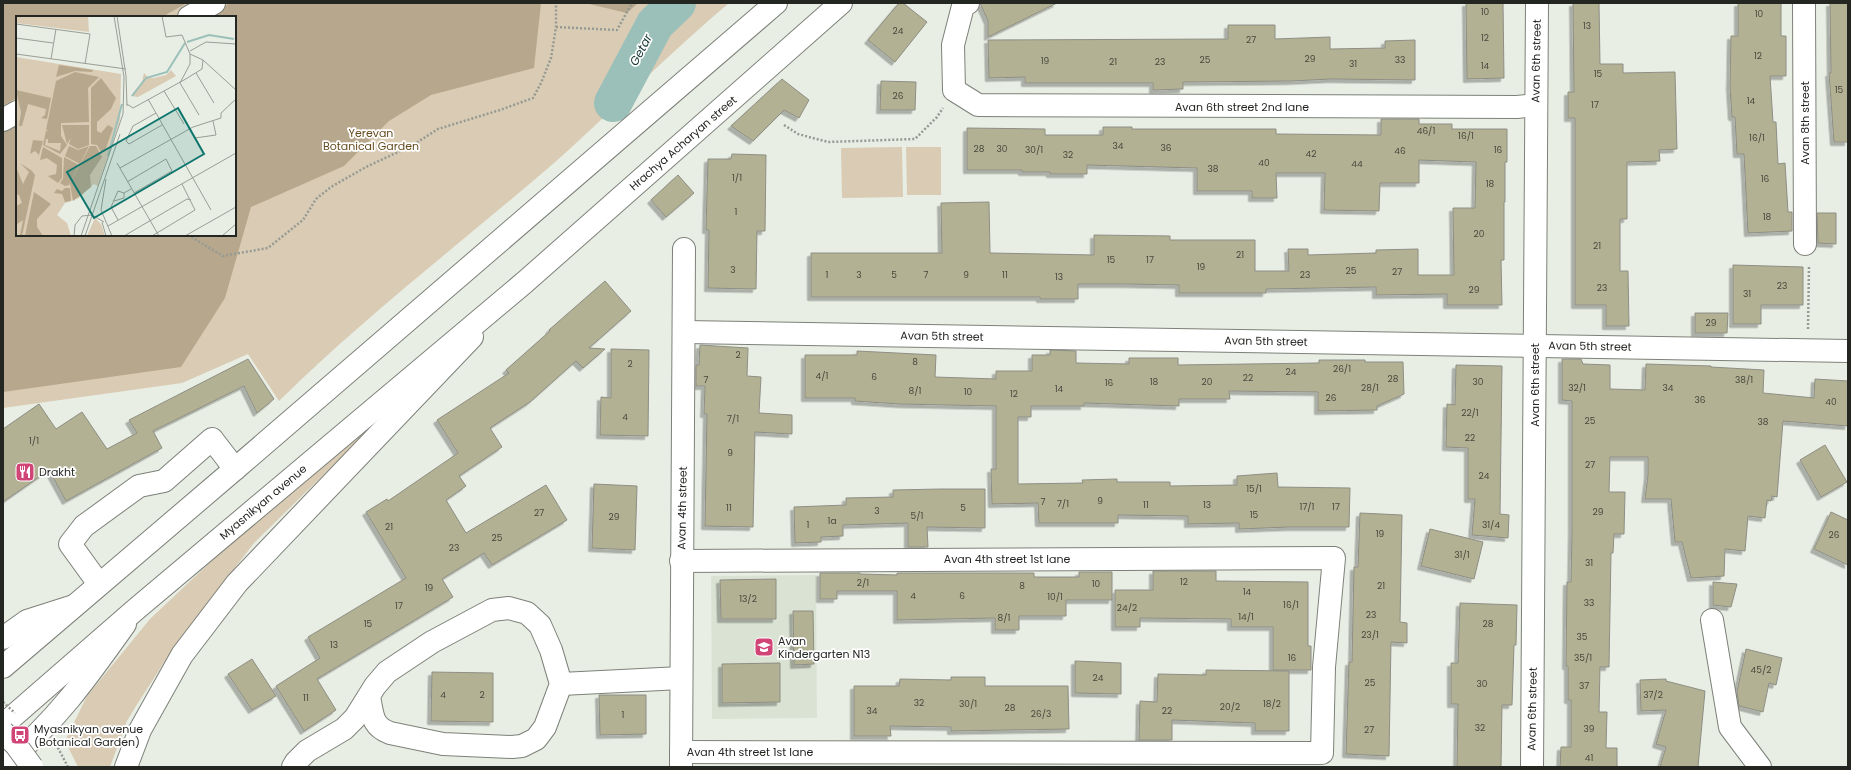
<svg xmlns="http://www.w3.org/2000/svg" width="1851" height="770" font-family="Poppins,sans-serif">
<style>
.built{fill:#dae3d3}
.green{fill:#d9cbb4;fill-rule:evenodd}
.forest{fill:#b7a78d}
.lines{fill:none;stroke-linecap:round;stroke-linejoin:round}
.river{stroke:#9bc0b9;stroke-width:38}
.building{fill:#b2b193;stroke:#8e8e84;filter:url(#shadow)}
.minor-casing{stroke:#7d8179;stroke-width:24}
.major-casing{stroke:#7d8179;stroke-width:24}
.highway-casing{stroke:#7d8179;stroke-width:24}
.path{stroke:#969a92;stroke-width:2.5;stroke-dasharray:2 2;stroke-linecap:butt}
.minor{stroke:#fff;stroke-width:22}
.major{stroke:#fff;stroke-width:22}
.highway{stroke:#fff;stroke-width:22}
.major-bridge-casing{stroke:#7d8179;stroke-width:24;stroke-linecap:butt}
.path-bridge{stroke:#969a92;stroke-width:2.5;stroke-dasharray:2 2;stroke-linecap:butt}
.major-bridge{stroke:#fff;stroke-width:22}
.labels{text-anchor:middle;stroke-width:3.5;stroke-linejoin:round;paint-order:stroke}
.number-label{font-size:9px;fill:#48493e}
.street-label{font-size:11px;fill:#242622;stroke:#fff}
.park-label{font-size:11px;fill:#664c1f;stroke:#fff}
.poi-label{font-size:11px;fill:#242622;stroke:#fff;text-anchor:start}
.water-label{font-size:12px;font-style:italic;fill:#10342f;stroke:#fff}
.inset-river{fill:none;stroke:#9bc0b9;stroke-width:2}
.inset-road{fill:none;stroke:#9a9e96;stroke-width:1}
.view{fill:#0f766e;fill-opacity:0.15;stroke:#0f766e;stroke-width:2}
.inset-edge{fill:none;stroke:#242622;stroke-width:2}
</style>
<defs>
<filter id="shadow"><feDropShadow dx="-3.5" dy="3.5" stdDeviation="0" flood-color="#0004"/></filter>
</defs>
<rect width="100%" height="100%" fill="#e8eee4"/>
<path class="built" d="M816,575l1,143 -105,1 -1,-143z"/>
<g class="green">
<path d="M3,3h726c-58,49 -111,102 -167,153 -94,82 -194,157 -283,245l-31,-47 -66,29 -179,25zM17,17h218v218h-218z"/>
<path d="M902,147l1,50 -61,1 -1,-50z"/>
<path d="M906,147h35v48h-34z"/>
<path d="M420,380l-166,163 -78,101 -40,62 -9,15 -17,46h-32l-13,-26 22,-45 63,-77 105,-99z"/>
</g>
<g class="forest">
<path d="M3,3h184l-25,14h-145v81l-14,8z"/>
<path d="M230,3h311l-7,65 -103,27 -42,26 -45,45 -93,41 -26,91 -44,69 -178,25v-261l14,-8v112h218v-218h-30z"/>
<path d="M585,3h53l-11,10z"/>
</g>
<g class="lines">
<path class="river" d="M613,103l42,-79 22,-21"/>
</g>
<g class="building">
<path d="M899,3h4l24,19 -32,40 -27,-22z"/>
<path d="M980,3h77l-69,34v-16z"/>
<path d="M1466,3h37l1,75 -37,1z"/>
<path d="M1573,3h26l1,61h23v9l52,-1 2,77 -18,1 1,11 -33,1v57h-7v52h8l1,55h-23v-21h-31v-187h-7v-26h6z"/>
<path d="M1738,3h43v33h5v40h-16l3,46h3l2,42 7,-1 3,49h4v19l-44,2 -4,-79h-7l-2,-37h-3l-2,-30 1,-51h7z"/>
<path d="M1830,3h18v139h-14l-5,-69h2z"/>
<path d="M1228,25h47v14l55,-2v12l55,-1v-7l30,-1v40l-84,-1 -40,2 -108,1v7l-30,1v-7h-128v-6l-36,1 -1,-38 240,-1z"/>
<path d="M782,79l27,21 -10,18 -15,-8 -31,31 -22,-15z"/>
<path d="M881,81l35,1 -1,28h-35z"/>
<path d="M1381,119h38v5h33v5h55v33h-2v40h-1v58h-3l1,45h-55v-11l-71,1v-8l-110,2v4h-87v-8l-51,-1h-50v15h-38v-2h-229v-44h131l-1,-50 48,-1 1,51 104,2v-20l76,1v4h85v31h34l-1,-22h20v6l68,-2v-3l42,-1v26h36l-1,-67h22l1,-46 -57,-2v23h-39l-1,28 -55,-1 1,-37h-49l1,25h-25v-7h-55v-23l-110,-3v9h-37v-2h-28v-2h-55v-42l78,1v6h58v-8h29v2h144v5l105,1z"/>
<path d="M732,154l34,1 -1,76h-8l-1,58 -48,-1 1,-58h-3l2,-71h23z"/>
<path d="M678,175l16,18 -28,24 -15,-17z"/>
<path d="M1817,213h19v31l-18,-1z"/>
<path d="M1733,265l70,2v38h-42v19h-28z"/>
<path d="M605,281l26,30 -42,37 16,1 -22,19 -7,-7 -46,41 -40,26 12,19 -43,29 7,10 -20,14 20,33 80,-48 21,35 -75,45 -8,-12 -42,26 11,18 -136,82 19,31 -32,21 -28,-45 44,-28 -12,-21 98,-59 -40,-66 21,-13 1,2 70,-48 -21,-33 72,-47 -3,-3 44,-39 -1,-1z"/>
<path d="M1695,313h33l-1,20h-32z"/>
<path d="M700,345l48,3 -1,28 14,1 -2,36 33,2v19l-37,-2 -2,95 -48,-1 2,-112h-3l1,-28h-9v-21h3z"/>
<path d="M611,349l38,1 -1,86 -48,-1 1,-38 10,1z"/>
<path d="M1050,350l26,1v12l53,1v-6h49v7l141,-2v-3h46v2h38l1,32 -27,12v4l-59,1v-19l-89,-1 1,8h-51v7l-95,-3v3h-53v11h-13v67l65,-1 -1,-3 35,-1v3h53v4l67,-1v-9l40,-3 1,14 72,1 -1,39h-60l-50,2v-6l-51,1v-8l-70,-1v8h-79l-1,-20 -46,1 -1,-35h5v-63l-96,-2 -45,-3v-3h-50v-43h52v-4l79,4 -1,22 61,2v-8h36v-16h18z"/>
<path d="M248,359l26,40 -17,14 -13,-27 -91,45 9,17 -96,53 -17,-31 -46,32v-73l36,-25 17,25 26,-17 25,37 30,-16 -8,-13z"/>
<path d="M1562,359h19l2,5 27,1v24l35,1 1,-26 65,2v1l53,3 -1,23 51,5 1,-19 33,2v45l-65,-5 -6,76 -5,-1 -1,5 -4,-1 -2,18 -17,-2 -3,35 -20,-2 -1,27 -33,2 -9,-36h-7l-4,-43h-26l3,-24v-18h-38l-1,35h16l-1,42h-10l-1,19h-2l-2,114h-9l-1,45h8l-1,36h11v19h-57l1,-20h10v-47h-3v-34h-2l1,-84h4l1,-49v-132l-10,-1z"/>
<path d="M1456,365l46,1 -2,148 9,1 -1,23 -36,-3 3,-36h-7v-51l-22,-1 1,-43 8,1z"/>
<path d="M1825,445l22,37 -26,15 -21,-37z"/>
<path d="M594,484l43,2 -2,64 -43,-2z"/>
<path d="M941,489h44v39l-58,-1 1,20h-20v-24l-65,2v11l-22,1v5l-26,1 -1,-36 52,-2v-7l47,-1v-7z"/>
<path d="M1831,512l17,8v45l-34,-16z"/>
<path d="M1360,513l42,2 -2,107 7,1v20l-16,-1 -2,114 -43,-2 3,-92h3l2,-95h4z"/>
<path d="M1430,529l53,13 -9,37 -53,-13z"/>
<path d="M1153,571h63v10l92,1v64h3v24h-38v-43h-42v-8l-91,-1v9h-25v-37h38z"/>
<path d="M1079,572h33v28h-46v16h-47v14h-24v-12l-98,2v-29h-60v8h-17v-26h40v1l37,1v-2h137v4h45z"/>
<path d="M776,579v40h-55l-1,-39z"/>
<path d="M1713,582l24,2 -6,23 -18,-2z"/>
<path d="M1460,603l57,2 -1,40h-2l-2,60h-10l-1,62h-44l1,-63h-7v-41h7z"/>
<path d="M793,611h20l1,53 -20,1z"/>
<path d="M1746,649l36,9 -6,27 -7,-2 -6,29 -24,-6 -2,-14z"/>
<path d="M252,659l24,37 -24,14 -24,-36z"/>
<path d="M1075,661l46,2v31l-46,-1z"/>
<path d="M780,663v39l-58,1v-39z"/>
<path d="M1206,670l83,1v60h-34v-8l-83,-3v20h-33l1,-39 17,1 1,-28 48,1z"/>
<path d="M432,672l61,1v49l-62,-1z"/>
<path d="M951,677h34v9h83l1,43 -118,2v-4l-61,-1 1,10h-37v-50h45l1,-7 51,1z"/>
<path d="M1666,679v2l39,10 -7,76h-38l6,-20 -10,-3 10,-34 -25,1 -1,-31z"/>
<path d="M599,695h47v39l-46,1z"/>
</g>
<g class="lines">
<g class="minor-casing">
<g id="minor">
<path d="M968,3l-5,3 -10,39 1,45 24,15 539,2 18,-2"/>
<path d="M1804,3l1,241"/>
<path d="M189,17l25,-14"/>
<path d="M3,120l14,-8"/>
<path d="M684,332l1164,19"/>
<path d="M99,584l-29,-40 14,-18 55,-40 25,-5 48,-42 23,30"/>
<path d="M1712,620l18,107 30,40"/>
<path d="M3,638l24,-17 47,-15"/>
<path d="M561,684l120,-6"/>
<path d="M681,752l641,1 2,-86 10,-109 -653,3"/>
<path d="M3,764c50,-38 86,-89 122,-140"/>
<path d="M681,766l3,-517"/>
<path d="M293,767l3,-5 11,-11 37,-22 11,-11 20,-32 12,-14 45,-30 60,-32 17,-2 18,5 13,12 11,25 10,34 -16,43 -9,12 -14,7 -10,1 -69,-3 -53,-11c-19,-7 -17,-19 -21,-36"/>
<path d="M1532,767l5,-764"/>
</g>
</g>
<g class="major-casing">
<path id="major" d="M126,767l14,-37 42,-75 55,-72 235,-246"/>
</g>
<g class="highway-casing">
<g id="highway">
<path d="M3,667l232,-198 541,-466"/>
<path d="M3,725l132,-115 390,-328 316,-279"/>
</g>
</g>
<g class="path">
<path d="M556,27l61,3 15,-27"/>
<path d="M784,125l14,9 30,8 87,-3 22,-22 6,-9"/>
<path d="M188,235l35,21 45,-8 35,-28 13,-21 15,-12 35,-20 47,-22 25,-16 62,-19 33,-12 8,-15 10,-25 5,-31v-24"/>
<path d="M1808,329l1,-63"/>
<path d="M56,744l12,23"/>
</g>
<use href="#minor" class="minor"/>
<use href="#major" class="major"/>
<use href="#highway" class="highway"/>
<g class="major-bridge-casing">
<path id="major-bridge" d="M3,732l13,13 16,22"/>
</g>
<path class="path-bridge" d="M3,702l12,11"/>
<use href="#major-bridge" class="major-bridge"/>
</g>
<defs>
<g id="restaurant-square" transform="scale(1)"><rect x="-9" y="-9" width="18" height="18" rx="4" fill="#d14476" stroke="#fff"/><path d="M-5-6h1v4h1v-4h1v4h1v-4h1v5L-1.5 .5V6h-2V.5L-5-1ZM5-6V6H3V1.5H1.5Q1.5-4 5-6Z" fill="#fff"/></g>
<g id="school-square" transform="scale(1)"><rect x="-9" y="-9" width="18" height="18" rx="4" fill="#d14476" stroke="#fff"/><path d="M0-5L7-2L0 1L-7-2ZM-4 1L0 2.5L4 1V4Q0 6-4 4Z" fill="#fff"/></g>
<g id="bus-square" transform="scale(1)"><rect x="-9" y="-9" width="18" height="18" rx="4" fill="#d14476" stroke="#fff"/><path d="M-5-6H5V4H4V6H2V4H-2V6H-4V4H-5ZM-3.5-4V0h7V-4ZM-3.5 1.2v1.5H-2V1.2ZM2 1.2v1.5H3.5V1.2Z" fill="#fff"/></g>
</defs>
<g fill-rule="evenodd">
<use href="#restaurant-square" x="25" y="472"/>
<use href="#school-square" x="764" y="647"/>
<use href="#bus-square" x="20" y="735"/>
</g>
<g class="labels">
<g class="number-label">
<text x="1485" y="15">10</text>
<text x="1759" y="17">10</text>
<text x="1587" y="29">13</text>
<text x="898" y="34">24</text>
<text x="1485" y="41">12</text>
<text x="1251" y="43">27</text>
<text x="1758" y="59">12</text>
<text x="1310" y="62">29</text>
<text x="1205" y="63">25</text>
<text x="1400" y="63">33</text>
<text x="1045" y="64">19</text>
<text x="1113" y="65">21</text>
<text x="1160" y="65">23</text>
<text x="1353" y="67">31</text>
<text x="1485" y="69">14</text>
<text x="1598" y="77">15</text>
<text x="1839" y="93">15</text>
<text x="898" y="99">26</text>
<text x="1751" y="104">14</text>
<text x="1595" y="108">17</text>
<text x="1426" y="134">46/1</text>
<text x="1466" y="139">16/1</text>
<text x="1757" y="141">16/1</text>
<text x="1118" y="149">34</text>
<text x="1166" y="151">36</text>
<text x="979" y="152">28</text>
<text x="1002" y="152">30</text>
<text x="1034" y="153">30/1</text>
<text x="1498" y="153">16</text>
<text x="1400" y="154">46</text>
<text x="1311" y="157">42</text>
<text x="1068" y="158">32</text>
<text x="1264" y="166">40</text>
<text x="1357" y="167">44</text>
<text x="1213" y="172">38</text>
<text x="737" y="181">1/1</text>
<text x="1765" y="182">16</text>
<text x="1490" y="187">18</text>
<text x="736" y="215">1</text>
<text x="1767" y="220">18</text>
<text x="1479" y="237">20</text>
<text x="1597" y="249">21</text>
<text x="1240" y="258">21</text>
<text x="1111" y="263">15</text>
<text x="1150" y="263">17</text>
<text x="1201" y="270">19</text>
<text x="733" y="273">3</text>
<text x="1351" y="274">25</text>
<text x="1397" y="275">27</text>
<text x="827" y="278">1</text>
<text x="859" y="278">3</text>
<text x="894" y="278">5</text>
<text x="926" y="278">7</text>
<text x="966" y="278">9</text>
<text x="1005" y="278">11</text>
<text x="1305" y="278">23</text>
<text x="1059" y="280">13</text>
<text x="1782" y="289">23</text>
<text x="1602" y="291">23</text>
<text x="1474" y="293">29</text>
<text x="1747" y="297">31</text>
<text x="1711" y="326">29</text>
<text x="738" y="358">2</text>
<text x="915" y="365">8</text>
<text x="630" y="367">2</text>
<text x="1342" y="372">26/1</text>
<text x="1291" y="375">24</text>
<text x="822" y="379">4/1</text>
<text x="874" y="380">6</text>
<text x="1248" y="381">22</text>
<text x="1393" y="382">28</text>
<text x="706" y="383">7</text>
<text x="1744" y="383">38/1</text>
<text x="1154" y="385">18</text>
<text x="1207" y="385">20</text>
<text x="1478" y="385">30</text>
<text x="1109" y="386">16</text>
<text x="1370" y="391">28/1</text>
<text x="1577" y="391">32/1</text>
<text x="1668" y="391">34</text>
<text x="1059" y="392">14</text>
<text x="915" y="394">8/1</text>
<text x="968" y="395">10</text>
<text x="1014" y="397">12</text>
<text x="1331" y="401">26</text>
<text x="1700" y="403">36</text>
<text x="1831" y="405">40</text>
<text x="1470" y="416">22/1</text>
<text x="625" y="420">4</text>
<text x="733" y="422">7/1</text>
<text x="1590" y="424">25</text>
<text x="1763" y="425">38</text>
<text x="1470" y="441">22</text>
<text x="34" y="444">1/1</text>
<text x="730" y="456">9</text>
<text x="1590" y="468">27</text>
<text x="1484" y="479">24</text>
<text x="1254" y="492">15/1</text>
<text x="1100" y="504">9</text>
<text x="1043" y="505">7</text>
<text x="1063" y="507">7/1</text>
<text x="1146" y="508">11</text>
<text x="1207" y="508">13</text>
<text x="1307" y="510">17/1</text>
<text x="1336" y="510">17</text>
<text x="729" y="511">11</text>
<text x="963" y="511">5</text>
<text x="877" y="514">3</text>
<text x="1598" y="515">29</text>
<text x="539" y="516">27</text>
<text x="1254" y="518">15</text>
<text x="917" y="519">5/1</text>
<text x="614" y="520">29</text>
<text x="832" y="524">1a</text>
<text x="808" y="528">1</text>
<text x="1491" y="528">31/4</text>
<text x="389" y="530">21</text>
<text x="1380" y="537">19</text>
<text x="1834" y="538">26</text>
<text x="497" y="541">25</text>
<text x="454" y="551">23</text>
<text x="1462" y="558">31/1</text>
<text x="1589" y="566">31</text>
<text x="1184" y="585">12</text>
<text x="863" y="586">2/1</text>
<text x="1096" y="587">10</text>
<text x="1022" y="589">8</text>
<text x="1381" y="589">21</text>
<text x="429" y="591">19</text>
<text x="1247" y="595">14</text>
<text x="913" y="599">4</text>
<text x="962" y="599">6</text>
<text x="1055" y="600">10/1</text>
<text x="748" y="602">13/2</text>
<text x="1589" y="606">33</text>
<text x="1291" y="608">16/1</text>
<text x="399" y="609">17</text>
<text x="1127" y="611">24/2</text>
<text x="1371" y="618">23</text>
<text x="1246" y="620">14/1</text>
<text x="1004" y="621">8/1</text>
<text x="368" y="627">15</text>
<text x="1488" y="627">28</text>
<text x="1370" y="638">23/1</text>
<text x="1582" y="640">35</text>
<text x="334" y="648">13</text>
<text x="1292" y="661">16</text>
<text x="1583" y="661">35/1</text>
<text x="1761" y="673">45/2</text>
<text x="1098" y="681">24</text>
<text x="1370" y="686">25</text>
<text x="1482" y="687">30</text>
<text x="1584" y="689">37</text>
<text x="443" y="698">4</text>
<text x="482" y="698">2</text>
<text x="1653" y="698">37/2</text>
<text x="306" y="701">11</text>
<text x="919" y="706">32</text>
<text x="968" y="707">30/1</text>
<text x="1272" y="707">18/2</text>
<text x="1230" y="710">20/2</text>
<text x="1010" y="711">28</text>
<text x="872" y="714">34</text>
<text x="1167" y="714">22</text>
<text x="1041" y="717">26/3</text>
<text x="623" y="718">1</text>
<text x="1480" y="731">32</text>
<text x="1589" y="732">39</text>
<text x="1369" y="733">27</text>
<text x="1589" y="761">41</text>
</g>
<g class="street-label">
<text transform="translate(1536 61) rotate(-89)" y="4">Avan 6th street</text>
<text x="1242" y="111">Avan 6th street 2nd lane</text>
<text transform="translate(1805 123) rotate(-90)" y="4">Avan 8th street</text>
<text transform="translate(683 143) rotate(-41)" y="4">Hrachya Acharyan street</text>
<text transform="translate(942 336) rotate(1)" y="4">Avan 5th street</text>
<text transform="translate(1266 341) rotate(1)" y="4">Avan 5th street</text>
<text transform="translate(1590 346) rotate(1)" y="4">Avan 5th street</text>
<text transform="translate(1535 385) rotate(-90)" y="4">Avan 6th street</text>
<text transform="translate(263 502) rotate(-40)" y="4">Myasnikyan avenue</text>
<text transform="translate(682 508) rotate(-89)" y="4">Avan 4th street</text>
<text x="1007" y="563">Avan 4th street 1st lane</text>
<text transform="translate(1532 709) rotate(-89)" y="4">Avan 6th street</text>
<text x="750" y="756">Avan 4th street 1st lane</text>
</g>
<g class="park-label">
<text x="371" y="137">Yerevan<tspan x="371" dy="13">Botanical Garden</tspan></text>
</g>
<g class="poi-label">
<text x="39" y="476">Drakht</text>
<text x="778" y="645">Avan<tspan x="778" dy="13">Kindergarten N13</tspan></text>
<text x="34" y="733">Myasnikyan avenue<tspan x="34" dy="13">(Botanical Garden)</tspan></text>
</g>
<g class="water-label">
<text transform="translate(641 50) rotate(-62)" y="4">Getar</text>
</g>
</g>
<g transform="translate(16 16)">
<rect width="220" height="220" fill="#e8eee4"/>
<path d="M0,0h72l1,16 -73,-9zM0,41l105,17 -1,46 -22,66 -4,-2 -15,14 -14,5 -8,12 10,8 4,13h-55zM155,54l5,6 -38,21 -7,-1 11,-14 2,-9 5,5h5l12,-3zM79,202l6,6 4,12h-18z" fill="#d9cbb4"/>
<path d="M43,49l34,5 -1,2 -17,-1 -19,6zM59,56l24,5 -11,11 1,34 -28,1v13l6,9 -7,9 -17,-9 3,-14h3l-3,-1 10,-49zM30,123h2v4h13l-1,8 -15,-6zM85,62l15,20 -5,11 -14,13v9l4,2 7,-8 5,3 -8,23 -4,1 -4,-7 -6,-1v-56zM0,74l35,8 -4,21 -6,-1 4,-3 1,-6 -18,-5 -6,22h-3l2,-14zM46,109h27v20l-11,4 -9,-5 2,-6 -4,6zM17,124l10,1 -4,14 -4,-4 -5,3zM53,130l9,4 11,-4 -9,18 -15,-8zM74,130h6l6,11 -12,18 1,12 -18,14 -3,-18zM27,131l19,11v20l-4,5 -10,-7 8,-2 1,-9 -10,-7 -7,2zM48,141l15,8 -10,20 -4,1 -5,-3 3,-4zM4,147l12,8 3,4 -13,61h-6l4,-1 3,-15 -7,5v-19l6,-3 -3,-8 -3,-1v-27l7,17 6,-12zM49,172h5l1,13 -6,1 -3,-8 -8,-1 3,-4 5,2zM18,176l17,12 -14,15v8l6,9h-18z" fill="#b7a78d" fill-rule="evenodd"/>
<path class="inset-river" d="M171,26l22,-7 25,4M116,80l14,-18 21,-6 18,-29M92,140l14,-52"/>
<path class="inset-road" d="M101,0l9,60 1,30M146,0l4,21 16,-2 8,19 13,6 33,30M0,8l74,10 -5,30M0,22l37,5M174,35l16,-9 30,2M0,38l110,15M174,38v10l-10,19 19,32M35,43l5,-30M180,57l18,30M148,75l20,33M132,83l63,111M111,88l6,4 51,-28 18,-11 1,-9M140,97l-23,13 -7,15 3,3 33,-19M179,122l21,-3 -3,-14M101,147l42,73M104,152l73,-41 28,-9v-5l15,-14M90,163l-5,31 11,26M111,166l39,-23 6,12 -38,22M98,185l10,-3v-5l7,-4M102,204l-7,-13 7,-16 6,2M86,206l4,14M92,210l128,-73M58,220l1,-11 7,-9 10,-1 12,7M65,220l42,-122 1,-37 -10,-61M69,220l35,-102M108,220l63,-37 4,1M136,220l43,-26 -13,-26M169,220l51,-29M206,220l14,-12"/>
<path class="view" d="M162,92l26,46 -110,64 -27,-46z"/>
<rect width="220" height="220" class="inset-edge"/>
</g>
<rect width="1851" height="770" fill="none" stroke="#242622" stroke-width="8"/>
</svg>
